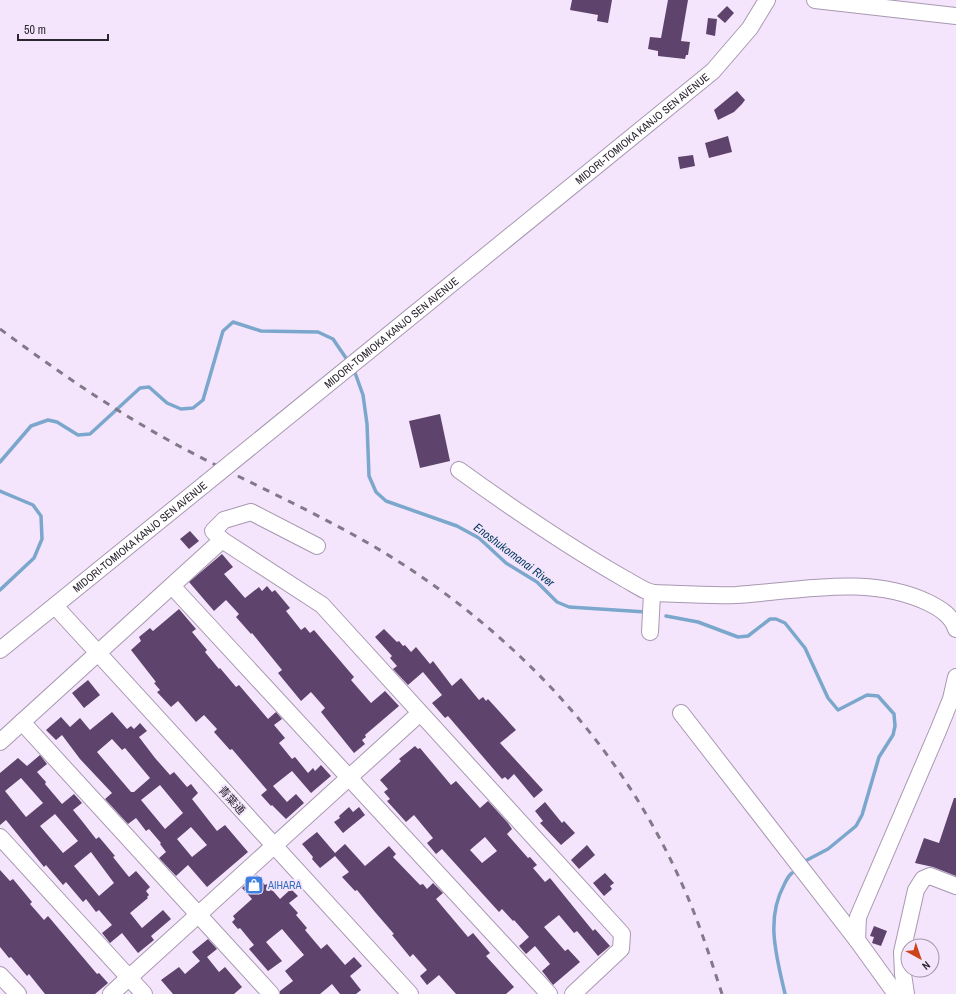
<svg xmlns="http://www.w3.org/2000/svg" width="956" height="994" font-family="'Archivo Narrow','Noto Sans JP',sans-serif">
<style>
.lines{fill:none;stroke-linecap:round;stroke-linejoin:round}
.stream{stroke:#7ba7cc;stroke-width:3.5}
.building{fill:#5e436c;fill-rule:evenodd}
.minor-casing{stroke:#a898b2;stroke-width:18}
.minor{stroke:#fff;stroke-width:16}
.rail{stroke:#827988;stroke-width:3;stroke-dasharray:7 7;stroke-linecap:butt}
.minor-bridge-casing{stroke:#a898b2;stroke-width:18;stroke-linecap:butt}
.minor-bridge{stroke:#fff;stroke-width:16}
.labels{text-anchor:middle;stroke-width:4;stroke-linejoin:round;paint-order:stroke}
.street-label{font-size:11px;fill:#2b252f;stroke:#f4e5fc}
.shop-label{font-size:11px;fill:#366cbe;stroke:#f4e5fc;text-anchor:start}
.water-label{font-size:12px;font-style:italic;fill:#023a5e;stroke:#f4e5fc}
</style>
<rect width="100%" height="100%" fill="#f4e5fc"/>
<g class="lines">
<g class="stream">
<path d="M354,370l9,25 4,29 2,52 7,16 10,9 71,25 22,12 27,25 31,19 20,20 12,5 77,5"/>
<path d="M0,462l31,-36 17,-6 9,2 21,13 12,-1 50,-46 9,-1 18,16 14,6 12,-1 10,-8 20,-69 10,-9 28,9 57,1 15,7 15,22"/>
<path d="M0,491l33,14 8,11 1,23 -8,19 -34,32"/>
<path d="M666,616l32,6 40,15 10,-1 22,-17h6l9,4 20,25 23,50 10,12 29,-15 11,1 16,18 1,12 -2,9 -14,22 -17,58 -6,11 -28,23 -21,11"/>
<path d="M785,994c-8,-36 -20,-74 -1,-109 2,-4 4,-9 8,-12"/>
</g>
</g>
<g class="building">
<path d="M572,0h40l-4,23 -11,-2 1,-6 -28,-5z"/>
<path d="M668,0h20l-7,41 9,1 -2,13h-2l-1,4 -27,-3v-5l-10,-2 2,-12 11,1z"/>
<path d="M727,6l7,7 -9,10 -8,-7z"/>
<path d="M708,18l9,1 -2,17 -9,-2z"/>
<path d="M737,91l8,9 -3,4 -8,8 -16,8 -4,-10z"/>
<path d="M728,136l4,16 -23,6 -4,-15z"/>
<path d="M693,155l2,11 -15,3 -2,-12z"/>
<path d="M440,414l10,47 -30,7 -11,-47z"/>
<path d="M190,531l9,10 -10,8 -9,-10z"/>
<path d="M222,554l11,13 -9,7 21,24 14,-11 3,4 5,-5 5,6 3,-2 15,18 -4,3 15,19 4,-3 5,6 4,-3 40,47 -3,3 20,23 14,-12 14,15 -34,29 1,2 -4,3 3,4 -11,9 -33,-41 4,-4 -14,-16 -10,9 -23,-28 4,-3 -30,-37 -1,1 -15,-17 3,-3 -13,-14 -12,11 -25,-29z"/>
<path d="M179,609l17,20 -4,3 15,18 -2,2 14,17 1,-1 16,19 3,-2 29,34 8,-7 6,7 -8,6 11,13 -6,5 13,16 3,-2 13,16 5,-5 2,3 6,-6 10,11 -20,17 -19,-22 -19,15 14,16 9,-8 8,9 -18,16 -14,-14 -1,1 -10,-11 6,-5 -35,-41 -2,1 -16,-18 3,-3 -13,-14 -8,7 -18,-21 -7,6 -14,-15 3,-2 -6,-7 2,-1 -25,-32 10,-9 -2,-4 11,-9 3,3z"/>
<path d="M384,629l13,13 2,-1 4,5 2,-1 6,7 5,-5 14,17 3,-3 19,25 9,-8 18,22 4,-3 3,4 2,-2 28,31 -16,13 43,47 -9,8 -20,-24 -6,6 -3,-3 -3,2 -54,-63 -3,2 -13,-15 10,-8 -19,-23 -15,13 -15,-16 4,-3 -7,-8 2,-2 -17,-19z"/>
<path d="M88,680l12,15 -16,13 -12,-15z"/>
<path d="M112,712l15,17 4,-3 3,3 6,-6 7,8 -8,6 16,21 15,17 4,-3 13,15 4,-3 7,9 -6,6 25,32 8,-6 23,27 -41,35 -19,-22 -12,11 -17,-18 7,-6 -6,-8 1,-1 -12,-14 -3,2 -10,-13 -8,6 -23,-25 7,-6 -32,-34 -18,-24 -6,5 -10,-10 15,-13 9,10 10,-9 10,12zM112,739l10,11 3,-2 25,30 -16,14h-3l-34,-40zM160,785l23,28 -18,16 -24,-29zM191,827l16,18 -15,12 -15,-18z"/>
<path d="M415,746l3,3 2,-1 31,37 5,-4 24,27 8,-7 20,22 4,6 -5,5 21,24 2,-1 7,8 -4,3 12,14 5,-4 43,53 2,-2 15,17 -12,10 -21,-25 -3,2 -15,-18 -15,12 21,24 3,-2 12,13 -27,23 -11,-14 8,-7 -15,-18 -9,8 -7,-8 10,-9 -15,-17 -1,1 -11,-12 -3,3 -57,-63 -6,5 -9,-11 6,-5 -19,-23 -8,7 -19,-21 3,-2 -6,-7 4,-3 -8,-9 21,-19 -2,-2zM485,837l12,14 -15,12 -12,-13z"/>
<path d="M40,755l7,9 -10,8 9,10 -1,2 17,20 12,-10 8,9 -9,7 9,11 14,18 3,-2 16,19 -2,1 16,20 7,-6 14,16 -4,4 3,4 -2,2 1,1 -18,15 12,15 21,-18 8,9 -20,17 3,4 -16,13 -16,-20 -12,10 -8,-10 10,-8 -13,-15 -3,2 -10,-13 -3,3 -17,-20 -3,3 -17,-20 -2,2 -38,-47 -6,5v-52l18,-15 9,8zM21,778l22,25 -17,14 -21,-26zM55,814l23,27 -15,12 -23,-27zM91,852l23,31 -15,13 -25,-30z"/>
<path d="M954,798h2v78l-23,-9 -18,-4 9,-25 15,5z"/>
<path d="M545,802l17,21 2,-2 11,12 -14,12 -21,-22 3,-2 -8,-10z"/>
<path d="M349,807l4,5 6,-5 6,8 -22,18 -9,-11 6,-4 -1,-2z"/>
<path d="M317,832l18,21 10,-9 20,22 24,-20 7,8 -3,3 27,28 3,-1 4,5 6,-6 10,10 -7,6 32,38 5,-4 17,20 -4,3 28,31 -8,7h-50l-17,-19 -12,10 -7,-9 7,-6 -14,-16 -3,3 -18,-22 2,-1 -19,-22 -18,-22 -2,1 -13,-14 7,-5 -14,-16 -15,12 -8,-9 1,-2 -11,-13z"/>
<path d="M587,845l8,10 -16,14 -8,-9z"/>
<path d="M0,870l10,11 3,-2 19,23 -2,2 14,16 4,-4 49,58 2,-1 9,10 -13,11h-50l-16,-20 -2,2 -16,-19 -2,1 -9,-11z"/>
<path d="M605,873l9,10 -4,3 2,3 -8,7 -11,-13z"/>
<path d="M257,875l8,10 2,-1 13,15 11,-10 7,7 -9,7 9,10 -2,2 11,13 -2,2 16,19 6,-5 18,21 9,-8 8,9 -12,10 11,14 -5,4h-16l-8,-10 -12,10h-40v-3l13,-10 -8,-10 19,-16 -22,-26 -16,13 16,19 -14,10 -19,-22 5,-4 -14,-17 -2,1 -6,-7 3,-3 -2,-3 19,-17 -10,-11z"/>
<path d="M874,926l13,5 -6,15 -9,-3 2,-6 -4,-1z"/>
<path d="M208,939l9,10 -10,8 12,15 6,-5 17,20 -8,7h-61l-12,-14 18,-13 6,7 15,-13 -8,-9z"/>
</g>
<g class="lines">
<g class="minor-casing">
<g id="minor">
<path d="M815,0l141,16"/>
<path id="s1" d="M477,263l236,-192 37,-43 17,-28"/>
<path d="M459,470c54,39 108,76 166,109 8,4 21,14 30,14 26,1 54,3 81,2 64,-4 133,-21 193,8 12,6 23,13 27,26"/>
<path d="M222,540l-9,-9 11,-11 27,-8 66,34"/>
<path d="M172,586l377,408"/>
<path d="M55,606l355,388"/>
<path d="M650,632l2,-38"/>
<path id="s2" d="M0,650l205,-166"/>
<path d="M681,713l176,227 39,54"/>
<path d="M22,722l249,272"/>
<path d="M0,742l222,-202 100,65 300,329 -1,15 -48,45"/>
<path d="M0,837l144,157"/>
<path d="M857,940l1,-23 80,-186 13,-32 5,-22"/>
<path d="M0,975l18,19"/>
<path d="M111,994l309,-281"/>
<path d="M906,994l-3,-20 -1,-22 14,-62 7,-11 7,-3 26,10"/>
</g>
</g>
<use href="#minor" class="minor"/>
<path class="rail" d="M0,329c57,42 116,83 179,117 75,40 154,73 225,119 121,79 219,186 278,319 16,35 28,73 40,110"/>
<g class="minor-bridge-casing">
<g id="minor-bridge">
<path id="s3" d="M205,484l272,-221"/>
</g>
</g>
<use href="#minor-bridge" class="minor-bridge"/>
</g>
<defs>
<g id="shop-square" transform="scale(1)"><rect x="-9" y="-9" width="18" height="18" rx="4" fill="#3f7fe0" stroke="#f4e5fc"/><path d="M-5-2.5h2.3a2.7 3.5 0 0 1 5.4 0H5L5.5 6h-11ZM-1.5-2.5h3a1.5 2.3 0 0 0-3 0Z" fill="#fff"/></g>
</defs>
<g fill-rule="evenodd">
<use href="#shop-square" x="254" y="885"/>
</g>
<g class="labels">
<g class="street-label">
<text dy="4" stroke="none"><textPath href="#s1" startOffset="213">MIDORI-TOMIOKA KANJO SEN AVENUE</textPath></text>
<text dy="4" stroke="none"><textPath href="#s3" startOffset="240">MIDORI-TOMIOKA KANJO SEN AVENUE</textPath></text>
<text dy="4" stroke="none"><textPath href="#s2" startOffset="180">MIDORI-TOMIOKA KANJO SEN AVENUE</textPath></text>
<text transform="translate(232 800) rotate(48)" y="4">青葉通</text>
</g>
<g class="shop-label">
<text x="268" y="889">AIHARA</text>
</g>
<g class="water-label">
<text transform="translate(514 555) rotate(37)" y="4">Enoshukomanai River</text>
</g>
</g>
<g transform="translate(920 958) rotate(140)"><circle r="19" fill="#f4e5fc" stroke="#a498aa"/>
<path d="M0-3L7 15L0 10L-7 15Z" fill="#cc441b"/>
<text y="-6" font-size="11" font-weight="bold" text-anchor="middle" fill="#2b252f">N</text>
</g>
<path d="M18 34v6h90v-6" fill="none" stroke="#2b252f" stroke-width="2"/>
<text x="24" y="34" font-size="12" fill="#2b252f" stroke="#f4e5fc" stroke-width="3" paint-order="stroke">50 m</text>
</svg>
